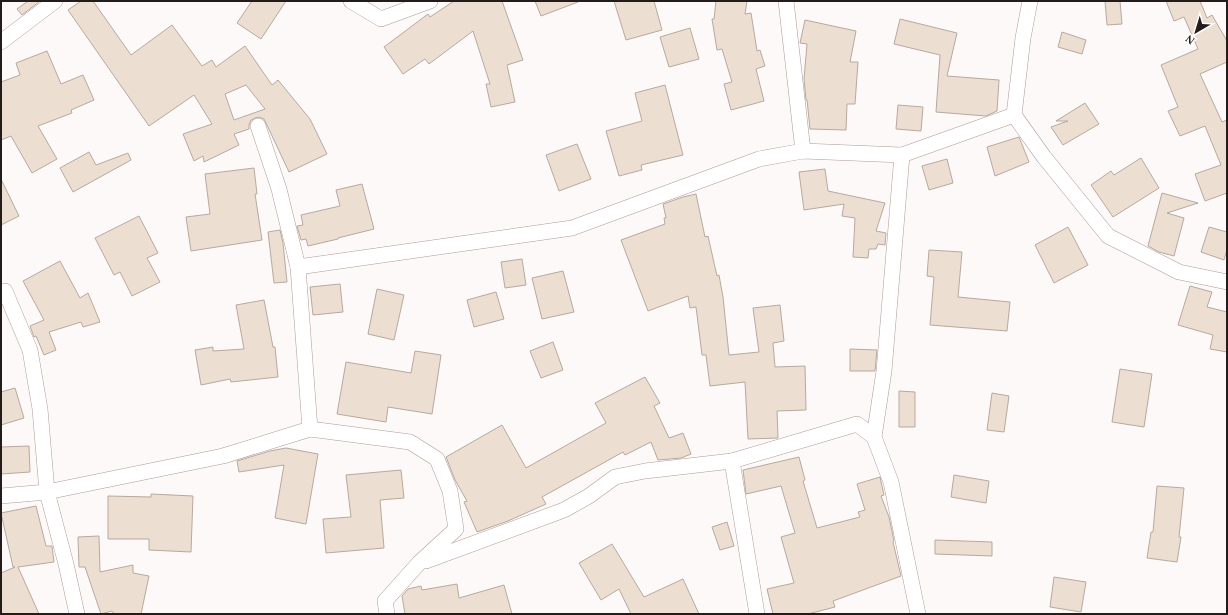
<svg xmlns="http://www.w3.org/2000/svg" width="1228" height="615" font-family="'Times New Roman',serif">
<style>
.building{fill:#edded2;stroke:#b7a99e;fill-rule:evenodd}
.lines{fill:none;stroke-linecap:round;stroke-linejoin:round}
.minor-casing{stroke:#ae9c96;stroke-width:16}
.minor{stroke:#fff;stroke-width:15}
</style>
<rect width="100%" height="100%" fill="#fdf9f8"/>
<g class="building">
<path d="M28,1h12l-18,14 -5,-6z"/>
<path d="M81,1h12l38,54 41,-30 30,41 10,-6 4,7 29,-21 27,39 6,-5 32,39 17,35 -38,18 -23,-49 -2,-4 -5,-2 -4,1 -4,2 -2,5v4l-15,5 5,11 -35,17 -1,-6 -9,5 -11,-27 29,-10 -18,-29 -45,31 -81,-116zM246,85l19,24 -31,11 -9,-26z"/>
<path d="M252,1h34l-25,38 -24,-16z"/>
<path d="M454,1h48l21,59 -16,5 8,37 -24,5 -5,-23h4l-17,-53 -44,33 -4,-5 -22,15 -19,-27 44,-33 2,3z"/>
<path d="M535,1h43v1l-37,14z"/>
<path d="M614,1h40l8,29 -36,10z"/>
<path d="M716,1h31l-2,13 6,-1 6,38 3,-1 5,16 -9,3 8,32 -33,9 -7,-26 8,-2 -10,-33 -5,1 -5,-31h2z"/>
<path d="M1105,1h15l2,23 -15,1z"/>
<path d="M1166,1h34l7,17 5,-3 15,26v21l-27,12 22,48 5,-2v73l-22,8 -10,-27 26,-9 -16,-39 -25,10 -12,-25 10,-4 -17,-42 37,-16 -14,-32 -10,4z"/>
<path d="M900,19l57,14 -10,43 52,4 -2,31 -11,5 -50,-4 4,-57 -46,-11z"/>
<path d="M805,20l51,11 -6,31h8l-3,42h-8l-1,26 -36,-1 -3,-29h-1l-2,-21 3,-35 -7,-1z"/>
<path d="M690,28l9,31 -30,8 -9,-30z"/>
<path d="M1062,32l24,8 -4,14 -24,-7z"/>
<path d="M47,51l14,33 22,-9 11,25 -23,10 1,3 -34,13 19,33 -25,14 -21,-37 -10,4v-58l19,-7 -4,-12z"/>
<path d="M665,85l18,70 -42,10 1,5 -23,6 -13,-45 36,-10 -7,-28z"/>
<path d="M1085,103l14,21 -36,21 -12,-18 17,-6h-12z"/>
<path d="M898,105l25,2 -2,24 -25,-2z"/>
<path d="M1019,137l10,25 -34,14 -8,-29z"/>
<path d="M577,144l14,35 -32,12 -13,-36z"/>
<path d="M89,152l7,13 32,-12 3,7 -58,32 -13,-24z"/>
<path d="M1141,158l18,30 -46,29 -22,-32 20,-14 3,4z"/>
<path d="M947,159l6,24 -24,7 -7,-24z"/>
<path d="M254,168l3,26h-2l7,46 -71,11 -5,-34 24,-3 -5,-40z"/>
<path d="M825,169l3,22 57,12 -9,28 10,2 -1,12 -7,-1 -2,5h-7l-1,9 -15,-1 2,-39 -13,-2 2,-12 -40,6 -5,-38z"/>
<path d="M1,179l18,37 -18,9z"/>
<path d="M362,184l12,45 -36,9v1l-30,7 -2,-7 -5,1 -4,-14 6,-1 -2,-10 39,-9 -4,-16z"/>
<path d="M1162,193l36,10 -31,10 17,5 -10,38 -15,-4 -11,-6z"/>
<path d="M696,194l9,43 3,-1 9,40 2,-1 4,22 6,58 30,-3 -6,-44 27,-3 4,36 -11,2 2,24 30,-1 1,44 -29,1 1,27 -30,1 -3,-57 -35,4 -4,-31h-4l-6,-48 -6,1 -2,-12 -40,15 -27,-71 44,-16 -1,-6h2l-3,-14 20,-7z"/>
<path d="M139,216l19,37 -11,5 13,24 -28,14 -12,-24 -6,3 -19,-37z"/>
<path d="M1068,227l20,38 -34,18 -19,-38z"/>
<path d="M1209,227l18,5v17l-3,11 -23,-8z"/>
<path d="M280,230l3,13 4,39 -13,1 -6,-51z"/>
<path d="M929,250l33,2 -4,45 52,5 -3,29 -77,-6 4,-48 -7,-1z"/>
<path d="M522,259l4,26 -21,3 -4,-26z"/>
<path d="M60,261l20,37 8,-5 12,29 -17,5 -2,-5 -32,10 7,18 -12,5 -8,-19 -2,1 -4,-11 14,-6 -21,-39z"/>
<path d="M563,271l11,41 -32,7 -10,-41z"/>
<path d="M340,284l3,28 -30,3 -3,-28z"/>
<path d="M1190,286l22,6 -5,15 20,5v40l-17,-3 3,-14 -35,-10z"/>
<path d="M377,289l27,6 -10,45 -26,-6z"/>
<path d="M496,292l8,27 -30,8 -7,-27z"/>
<path d="M264,300l9,47h2l3,30 -47,5 -1,-3 -29,6 -6,-35 18,-3v4l31,-2 -8,-44z"/>
<path d="M553,342l10,28 -22,8 -11,-27z"/>
<path d="M850,349l27,1 -2,21h-25z"/>
<path d="M415,351l26,4 -9,59 -44,-7 -2,15 -49,-8 9,-52 65,11z"/>
<path d="M1120,369l32,5 -8,53 -32,-5z"/>
<path d="M645,377l15,26 -6,3 15,32 14,-5 8,21 -10,4 -23,2 -7,-18 -26,13 -2,-3 -81,45 4,7 -38,17 -31,11 -13,-30 3,-1 -12,-21 -9,-23 56,-32 24,43 80,-45 -11,-20z"/>
<path d="M15,388l9,30 -23,7v-33z"/>
<path d="M899,391l16,1v35h-16z"/>
<path d="M992,393l17,3 -5,36 -17,-2z"/>
<path d="M29,446l1,26 -29,2v-27z"/>
<path d="M286,448l32,6 -12,70 -31,-6 9,-53 -45,7 -2,-11 33,-10z"/>
<path d="M799,457l6,23 -2,1 14,47 43,-11 -2,-5 7,-2 -8,-26 23,-7 4,18 -3,1 8,21 5,24 -1,1 8,34 -68,25 2,6 -27,7h-35l-6,-25 27,-6 -13,-46 14,-4 -14,-47 -35,8 -3,-24z"/>
<path d="M401,470l3,28 -24,2 4,48 -58,5 -3,-34 28,-2 -5,-42z"/>
<path d="M954,475l35,6 -3,22 -35,-6z"/>
<path d="M1157,486l27,2 -5,49h2l-4,25 -30,-4 4,-26h2z"/>
<path d="M151,494l42,2 -2,56 -42,-2v-11h-41v-43l43,1z"/>
<path d="M36,506l10,40h6l2,16 -36,5 21,47h-38v-41l14,-6h-2l-12,-54z"/>
<path d="M727,522l7,24 -14,4 -8,-23z"/>
<path d="M99,536l1,36 33,-7v8l16,3 -8,38h-27l-2,-3 -11,3 -16,-47h-6l-1,-30z"/>
<path d="M935,540l57,2v14l-57,-2z"/>
<path d="M612,544l32,53 39,-18 16,35h-68l-12,-25 -18,11 -22,-37z"/>
<path d="M1054,577l32,5 -5,30 -31,-5z"/>
<path d="M457,584l2,14 45,-13 8,29h-107l-3,-18 6,-7 13,-3 1,4z"/>
</g>
<g class="lines">
<g class="minor-casing">
<g id="minor">
<path d="M351,1l30,18 49,-18"/>
<path d="M786,1l17,150"/>
<path d="M1030,1l-7,37 -9,77 30,42 64,79 71,36 48,10"/>
<path d="M1,42l54,-41"/>
<path d="M258,126l21,63 19,78 12,162"/>
<path d="M902,155l-18,216 -10,66 17,45 27,132"/>
<path d="M298,267l274,-39 187,-69 44,-8 99,4 112,-40"/>
<path d="M5,291l25,59 10,59 7,83 19,72 11,50"/>
<path d="M732,461l25,153"/>
<path d="M1,496l46,-4 176,-36 87,-27 100,13 27,17 13,32 6,38 -37,34 -34,38 2,13"/>
<path d="M426,561l138,-51 25,-14 26,-19 30,-6 87,-10 125,-37 17,13"/>
</g>
</g>
<use href="#minor" class="minor"/>
</g>
<rect width="1228" height="615" fill="none" stroke="#231c1a" stroke-width="4"/>
<g transform="translate(1196 32) rotate(218)" stroke="#ffffff" stroke-width="3" paint-order="stroke">
<path d="M0-3L7 15L0 10L-7 15Z" fill="#231c1a"/>
<text y="-6" font-size="11" font-weight="bold" text-anchor="middle" fill="#231c1a">N</text>
</g>
</svg>
